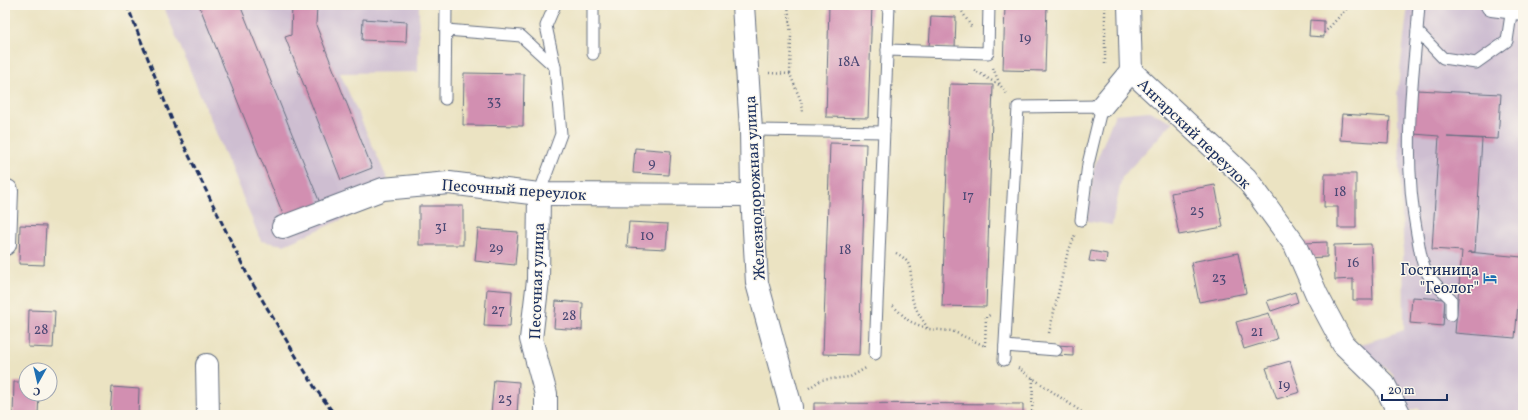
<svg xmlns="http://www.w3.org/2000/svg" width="1528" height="420" font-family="Vollkorn,serif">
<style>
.industrial{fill:#cebed1}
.building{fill:#d28fb1}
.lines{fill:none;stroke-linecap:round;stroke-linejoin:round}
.lane-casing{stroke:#646e81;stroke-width:13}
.street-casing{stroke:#646e81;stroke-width:24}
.path{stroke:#646e81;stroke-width:2.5;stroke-dasharray:1 3;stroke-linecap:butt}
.lane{stroke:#fff;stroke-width:11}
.street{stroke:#fff;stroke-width:22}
.rail{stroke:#1b2f5e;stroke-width:3;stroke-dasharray:6 3;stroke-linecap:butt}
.labels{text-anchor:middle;stroke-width:3;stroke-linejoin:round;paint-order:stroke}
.number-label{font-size:14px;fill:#494773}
.street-label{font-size:16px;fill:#1b2f5e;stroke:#fbf7ec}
.poi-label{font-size:16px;fill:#1b2f5e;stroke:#fbf7ec;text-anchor:end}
</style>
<rect width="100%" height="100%" fill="#fbf7ec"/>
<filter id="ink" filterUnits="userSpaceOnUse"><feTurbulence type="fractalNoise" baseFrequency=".025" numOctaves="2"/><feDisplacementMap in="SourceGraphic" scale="8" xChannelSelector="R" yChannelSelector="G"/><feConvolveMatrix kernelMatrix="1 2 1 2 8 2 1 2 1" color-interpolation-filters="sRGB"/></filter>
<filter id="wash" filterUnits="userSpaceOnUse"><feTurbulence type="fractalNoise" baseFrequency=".012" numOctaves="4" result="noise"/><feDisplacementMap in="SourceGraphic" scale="16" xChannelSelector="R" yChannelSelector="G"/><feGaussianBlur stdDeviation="0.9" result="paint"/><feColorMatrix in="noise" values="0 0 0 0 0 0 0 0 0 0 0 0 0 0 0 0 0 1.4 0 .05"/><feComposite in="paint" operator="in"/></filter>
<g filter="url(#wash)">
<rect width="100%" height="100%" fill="#ebe3c2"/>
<g class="industrial">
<path d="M163,5h256l-1,67 -78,1 55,123 -111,49 -23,-4z"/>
<path d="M1408,5h115v410h-103l-1,-7 -16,4 -10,-38 -36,-28 47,-16 -1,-94 -6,-141z"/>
<path d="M1149,111l24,11 -51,55 -10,48 -25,-4 7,-54 21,-53z"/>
</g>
<g id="blocks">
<g class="building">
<path d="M199,5h41l80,198 -36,14z"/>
<path d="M292,5h25l-1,20 56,143 -31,12 -56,-143 6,-2z"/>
<path d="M829,5h43l-4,113 -42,-1z"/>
<path d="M1005,5h42l-2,66 -42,-1z"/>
<path d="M931,16l25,1 -1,31 -26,-1z"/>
<path d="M363,19l44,3 -1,20 -44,-2z"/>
<path d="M1310,20l14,1v16l-15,-1z"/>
<path d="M464,73l60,1 -1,52 -60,-1z"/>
<path d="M950,84l43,1 -7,222 -44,-1z"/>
<path d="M1416,90l85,4 -3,45 -51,-2 35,2 -7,113h-7l54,5 -7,81 -60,-5 7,-82 -30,-2 7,-113 -25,-2z"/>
<path d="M1342,114l48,3 -2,26 -48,-3z"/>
<path d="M830,143l36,1 -7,211 -36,-1z"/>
<path d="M635,148l36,3 -2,24 -36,-2z"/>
<path d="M1325,174h31v54h-18v-21h-14z"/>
<path d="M1215,185l8,42 -44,8 -8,-42z"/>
<rect x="419" y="206" width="44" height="39"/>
<path d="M629,222l39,2 -2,25 -39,-2z"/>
<path d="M20,225l26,1 -2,39 -25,-1z"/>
<path d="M478,229l40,3 -3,33 -40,-4z"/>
<path d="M1327,242v15l-23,1 -1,-15z"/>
<path d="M1371,244l2,56h-20v-21l-18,1 -1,-35z"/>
<path d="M1091,251l16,3 -1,9 -17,-2z"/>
<path d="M1238,253l8,40 -47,9 -8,-40z"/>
<path d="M487,289l25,2 -2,36 -26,-1z"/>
<path d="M1295,292l3,10 -27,9 -4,-10z"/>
<path d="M1412,297l33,2 -2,27 -33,-3z"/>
<path d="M556,301l27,2 -1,27 -28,-2z"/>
<path d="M29,310l26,1 -2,37 -25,-1z"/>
<path d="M1269,313l8,26 -33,10 -8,-27z"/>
<path d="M1057,345l16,1v10l-17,-1z"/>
<path d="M1290,361l10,31 -23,7 -11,-31z"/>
<path d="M494,380l25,2 -2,33 -26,-1z"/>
<path d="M14,382h12v12h13l-1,21h-25z"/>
<path d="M112,387l27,2 -1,26h-28z"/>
<path d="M814,403l209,1v11h-209z"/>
</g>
</g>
</g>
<g filter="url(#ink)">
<use href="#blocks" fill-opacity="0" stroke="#646e81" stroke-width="1"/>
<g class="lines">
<g class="lane-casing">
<g id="lane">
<path d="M1419,5l-2,26 26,27 33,5 31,-22 5,-33"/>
<path d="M446,30l75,6 34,31 6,67 -22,60"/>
<path d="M1417,31c-7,67 -13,135 0,203 2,10 3,22 7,32 4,13 18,24 27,33v16"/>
<path d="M887,50l101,3 1,-48"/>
<path d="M593,54v-49"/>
<path d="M555,67l-9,-41 9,-21"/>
<path d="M445,99l1,-94"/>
<path d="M751,130l133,2"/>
<path d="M1005,346l51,4"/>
<path d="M875,354l14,-349"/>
<path d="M1004,360l14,-253 84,-1 -14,58 -7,56"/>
</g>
</g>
<g class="street-casing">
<g id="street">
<path d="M743,5l8,125 1,65 5,88 34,124v8"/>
<path d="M1129,5l2,66"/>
<path d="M1492,5l31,4"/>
<path d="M1131,71l115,107 49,67 22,50 26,49 41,40 16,31"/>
<path d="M1102,106l29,-35"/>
<path d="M539,194l-1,86 -7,59 15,55v21"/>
<path d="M283,227l100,-38 66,-6 90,11 213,1"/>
<path d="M5,244l2,-53"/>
<path d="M207,365l1,50"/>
</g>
</g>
<g class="path">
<path d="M788,5l3,30 -1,39 12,30 1,10"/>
<path d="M958,5l14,23"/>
<path d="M1105,7v59"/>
<path d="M1324,33l26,-28"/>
<path d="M993,68l7,17 8,10"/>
<path d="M974,70l25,15"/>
<path d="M769,73l21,1"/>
<path d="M896,253c24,12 10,30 17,48 3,10 10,19 15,28"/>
<path d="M1518,300l5,1"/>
<path d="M893,306l16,15 19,8 24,2 33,15"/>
<path d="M1049,333l18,-78 8,-20"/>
<path d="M985,346l1,-29 4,-2"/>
<path d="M1018,368l68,47"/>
<path d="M809,388l12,-8 29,-3 16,-9"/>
<path d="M1032,415l1,-38"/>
</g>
<use href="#lane" class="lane"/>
<use href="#street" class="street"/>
<path class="rail" d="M127,5l47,120 74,151 67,112 20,27"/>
</g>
</g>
<defs>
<g id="hotel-bare" transform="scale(1.08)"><path d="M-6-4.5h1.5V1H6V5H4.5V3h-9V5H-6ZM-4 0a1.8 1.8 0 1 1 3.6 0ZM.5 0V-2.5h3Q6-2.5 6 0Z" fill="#1f6fb2" stroke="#fbf7ec" stroke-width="2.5" paint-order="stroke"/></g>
</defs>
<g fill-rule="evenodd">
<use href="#hotel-bare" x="1490" y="278"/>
</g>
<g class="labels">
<g class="number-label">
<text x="1025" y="42">19</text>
<text x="849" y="66">18А</text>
<text x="494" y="105">33</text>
<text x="652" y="167">9</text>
<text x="1340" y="196">18</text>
<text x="968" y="200">17</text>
<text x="1197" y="215">25</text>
<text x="441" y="231">31</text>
<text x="647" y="240">10</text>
<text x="496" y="252">29</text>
<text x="845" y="254">18</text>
<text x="1353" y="267">16</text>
<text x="1219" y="282">23</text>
<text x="498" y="314">27</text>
<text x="569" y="320">28</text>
<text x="41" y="334">28</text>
<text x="1257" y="336">21</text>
<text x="1284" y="389">19</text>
<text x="505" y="403">25</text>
</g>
<g class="street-label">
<text transform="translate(1195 133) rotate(44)" y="6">Ангарский переулок</text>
<text transform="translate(754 188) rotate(-93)" y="6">Железнодорожная улица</text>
<text transform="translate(514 189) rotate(4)" y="6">Песочный переулок</text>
<text transform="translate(536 281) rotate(-88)" y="6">Песочная улица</text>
</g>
<g class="poi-label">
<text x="1479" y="275">Гостиница<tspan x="1479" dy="18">"Геолог"</tspan></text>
</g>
</g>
<rect width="1528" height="420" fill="none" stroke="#fbf7ec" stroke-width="20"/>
<g transform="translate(38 382) rotate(188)"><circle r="19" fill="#fbf7ec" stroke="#a1a7b3"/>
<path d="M0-3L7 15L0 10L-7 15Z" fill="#1f6fb2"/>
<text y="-6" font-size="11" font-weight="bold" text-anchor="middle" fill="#1b2f5e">С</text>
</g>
<path d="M1382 394v6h65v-6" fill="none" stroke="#1b2f5e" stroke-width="2"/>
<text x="1388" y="394" font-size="12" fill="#1b2f5e" stroke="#fbf7ec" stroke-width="3" paint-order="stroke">20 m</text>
</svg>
